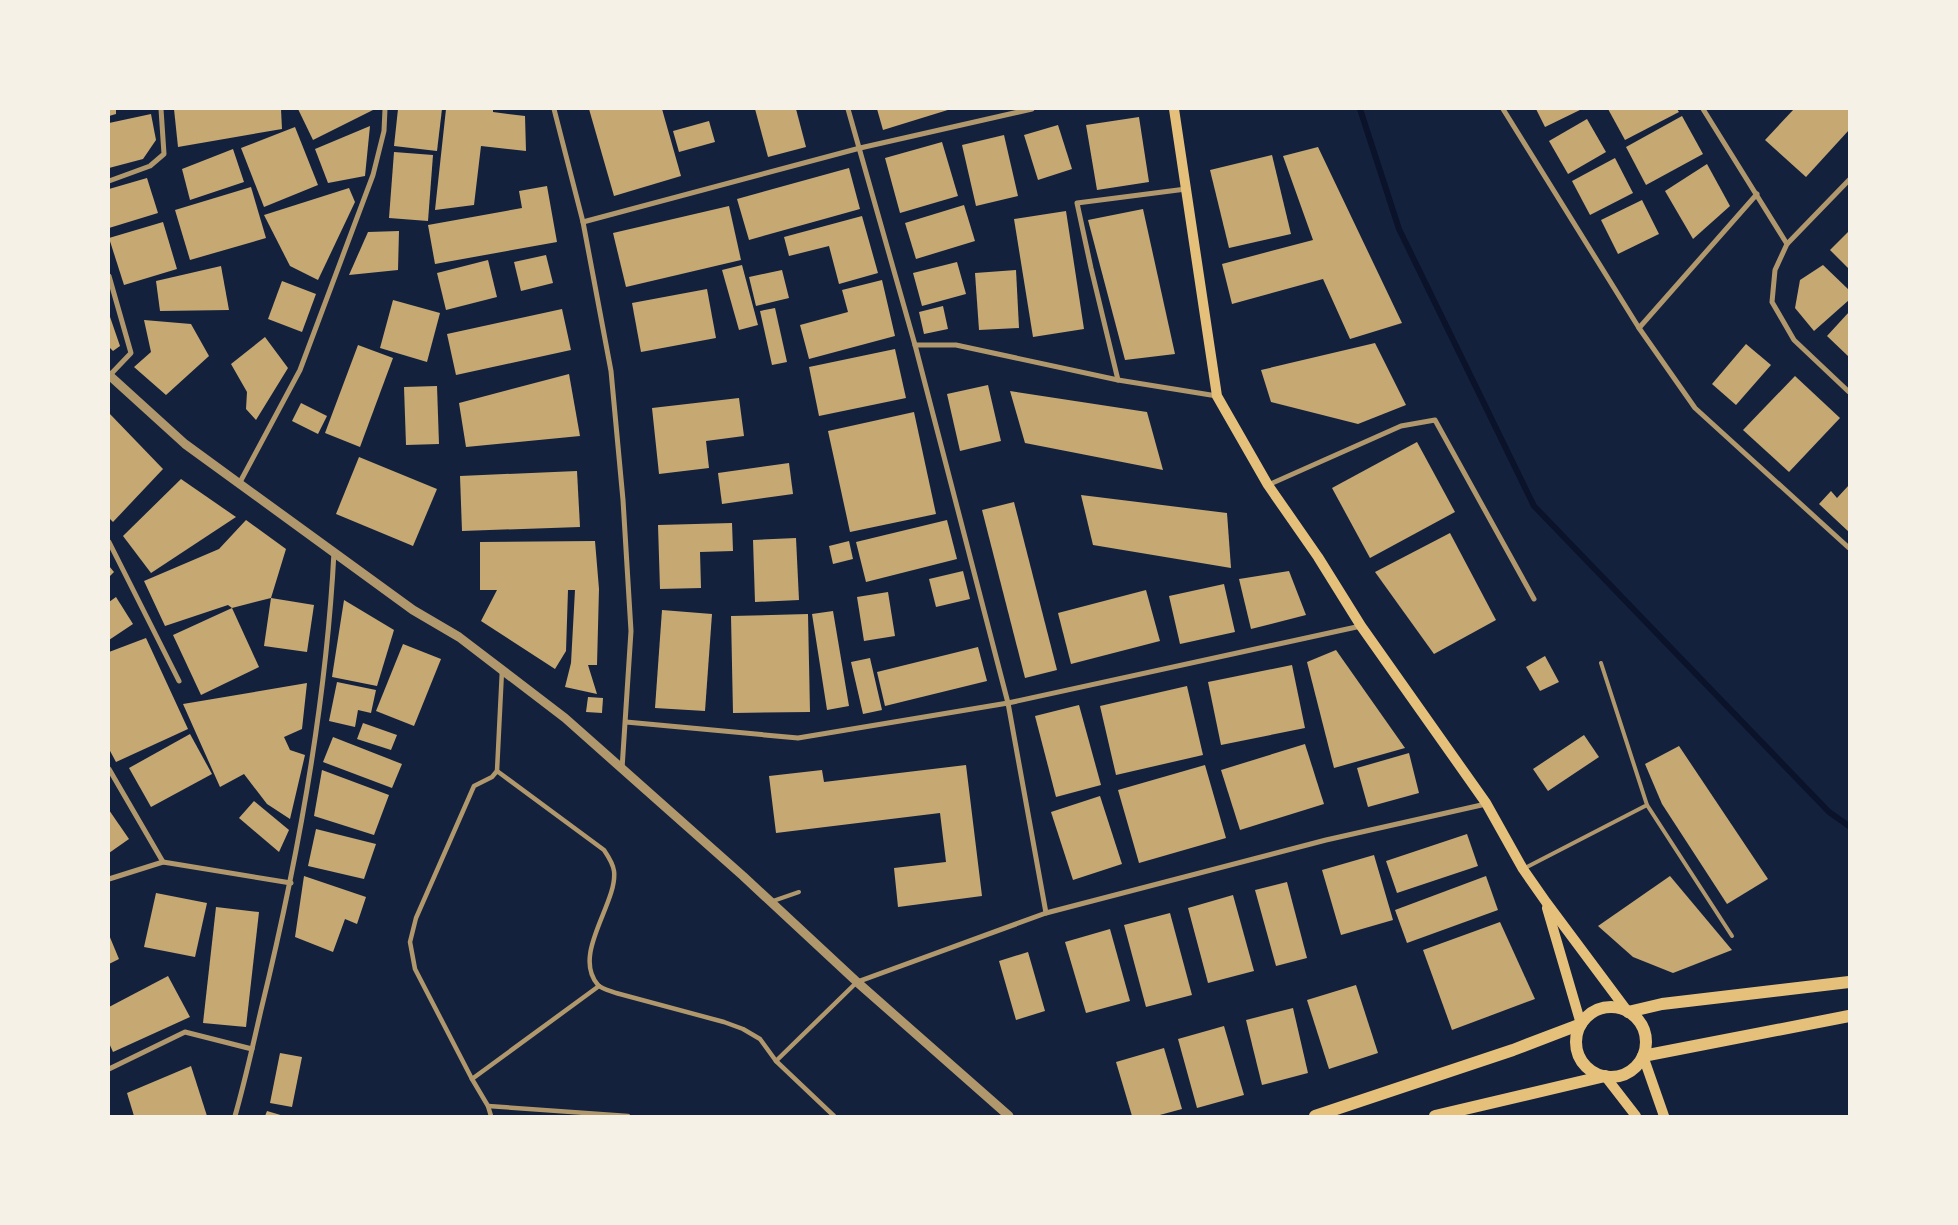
<svg xmlns="http://www.w3.org/2000/svg" width="1958" height="1225" font-family="'Open Sans',sans-serif">
<style>
.lines{fill:none;stroke-linecap:round;stroke-linejoin:round}
.stream{stroke:#0b132b;stroke-width:6}
.building{fill:#c6a872}
.service{stroke:#b1986c;stroke-width:4}
.pedestrian{stroke:#b1986c;stroke-width:4.5}
.minor{stroke:#b1986c;stroke-width:5}
.tertiary{stroke:#b1986c;stroke-width:9}
.secondary{stroke:#e5c07b;stroke-width:10}
.primary{stroke:#e5c07b;stroke-width:12}
</style>
<rect width="100%" height="100%" fill="#14213d"/>
<g class="lines">
<path class="stream" d="M1360,109l39,120 135,277 295,306 20,14"/>
</g>
<g class="building">
<path d="M109,109h7v5l-7,2z"/>
<path d="M174,109h107l1,20 -104,18z"/>
<path d="M298,109h77l-62,31z"/>
<path d="M398,109h44l-5,42 -43,-5z"/>
<path d="M446,109h47v3l32,4 1,35 -45,-5 -7,59 -39,5z"/>
<path d="M589,109h73l19,67 -67,20z"/>
<path d="M755,109h41l10,38 -38,10z"/>
<path d="M877,109h74l-68,21z"/>
<path d="M1536,109h46l-37,18z"/>
<path d="M1608,109h69l2,3 -54,28z"/>
<path d="M1794,109h53l2,2v19l-43,47 -41,-37z"/>
<path d="M151,114l5,26 -13,19 -34,9v-45z"/>
<path d="M1682,116l21,38 -57,31 -20,-38z"/>
<path d="M1139,117l10,65 -52,8 -11,-65z"/>
<path d="M1587,119l19,33 -38,22 -19,-33z"/>
<path d="M709,121l6,21 -36,10 -6,-21z"/>
<path d="M1058,125l14,44 -34,11 -14,-45z"/>
<path d="M370,126l-5,50 -37,7 -13,-34z"/>
<path d="M295,127l23,58 -54,22 -23,-59z"/>
<path d="M1004,135l14,61 -42,10 -14,-61z"/>
<path d="M942,142l16,54 -58,17 -15,-55z"/>
<path d="M1318,147l84,176 -52,16 -27,-60 -91,25 -10,-40 91,-24 -30,-84z"/>
<path d="M233,149l11,33 -54,18 -8,-31z"/>
<path d="M394,152l39,3 -5,66 -39,-3z"/>
<path d="M1272,155l19,79 -62,14 -19,-78z"/>
<path d="M1615,158l18,35 -43,22 -18,-34z"/>
<path d="M1707,164l23,42 -37,33 -28,-48z"/>
<path d="M849,168l11,41 -111,31 -12,-41z"/>
<path d="M147,178l11,35 -49,15v-39z"/>
<path d="M547,186l10,56 -122,22 -7,-39 94,-17 -3,-17z"/>
<path d="M251,187l15,51 -76,22 -15,-50z"/>
<path d="M349,188l6,14 -37,78 -28,-14 -26,-51z"/>
<path d="M1642,200l17,34 -41,20 -17,-34z"/>
<path d="M964,205l11,36 -59,18 -11,-36z"/>
<path d="M729,206l12,54 -115,27 -13,-54z"/>
<path d="M1143,209l32,145 -50,6 -37,-140z"/>
<path d="M1066,211l18,118 -51,8 -19,-118z"/>
<path d="M862,216l16,57 -39,11 -10,-38 -40,10 -5,-19z"/>
<path d="M163,222l14,47 -53,16 -15,-47z"/>
<path d="M399,231l-1,39 -49,5 19,-43z"/>
<path d="M1849,231v38l-19,-19z"/>
<path d="M546,255l7,28 -32,8 -7,-29z"/>
<path d="M488,260l9,37 -51,13 -9,-37z"/>
<path d="M957,262l9,32 -44,12 -9,-33z"/>
<path d="M742,265l16,60 -19,5 -17,-60z"/>
<path d="M1823,265l26,25v10l-35,31 -19,-23 5,-28z"/>
<path d="M221,266l8,44 -69,1 -4,-30z"/>
<path d="M782,270l7,28 -33,8 -7,-29z"/>
<path d="M1016,270l3,58 -40,2 -4,-57z"/>
<path d="M882,280l13,56 -86,23 -9,-34 48,-13 -6,-22z"/>
<path d="M282,281l34,13 -14,38 -34,-13z"/>
<path d="M707,289l9,49 -75,14 -9,-49z"/>
<path d="M393,300l47,13 -13,49 -47,-14z"/>
<path d="M943,306l5,23 -24,5 -5,-22z"/>
<path d="M775,308l12,54 -15,3 -12,-54z"/>
<path d="M562,309l9,41 -115,25 -9,-41z"/>
<path d="M1849,312v45l-22,-21z"/>
<path d="M109,314l11,32 -7,5 -4,-4z"/>
<path d="M144,320l47,4 18,32 -43,39 -32,-28 17,-15z"/>
<path d="M265,337l23,31 -32,52 -10,-11 1,-17 -16,-28z"/>
<path d="M1375,343l31,62 -48,19 -87,-22 -10,-32z"/>
<path d="M1746,344l25,21 -35,40 -24,-21z"/>
<path d="M358,345l35,13 -33,89 -35,-14z"/>
<path d="M895,349l11,49 -87,18 -10,-49z"/>
<path d="M569,374l11,62 -114,11 -7,-44z"/>
<path d="M1795,376l45,42 -51,54 -46,-42z"/>
<path d="M988,385l13,56 -41,10 -13,-57z"/>
<path d="M437,386l2,58 -33,1 -2,-58z"/>
<path d="M1010,391l137,21 16,58 -138,-27z"/>
<path d="M739,398l5,38 -38,5 3,27 -50,6 -7,-66z"/>
<path d="M301,403l26,13 -9,18 -26,-13z"/>
<path d="M914,412l22,102 -86,18 -22,-101z"/>
<path d="M109,413l54,56 -50,53 -4,-4z"/>
<path d="M1417,442l38,70 -85,46 -38,-70z"/>
<path d="M359,457l78,32 -24,57 -77,-32z"/>
<path d="M789,463l4,31 -71,10 -4,-31z"/>
<path d="M577,471l3,56 -118,4 -2,-55z"/>
<path d="M181,479l55,38 -85,56 -28,-37z"/>
<path d="M1849,485v47l-30,-28 12,-13 6,7z"/>
<path d="M1081,495l146,18 4,55 -138,-23z"/>
<path d="M1014,502l43,168 -32,8 -43,-168z"/>
<path d="M246,520l40,29 -15,49 -39,10 -4,-3 -63,21 -21,-45 75,-32z"/>
<path d="M947,520l10,39 -91,23 -10,-40z"/>
<path d="M732,523l1,28 -33,1 1,36 -41,1 -2,-64z"/>
<path d="M1450,533l46,87 -62,34 -59,-82z"/>
<path d="M796,538l3,62 -44,2 -2,-62z"/>
<path d="M595,541l4,48 -2,76h-9l9,29 -32,-7 6,-24 4,-73h-7l-2,61 -11,18 -74,-48 16,-31h-17v-48z"/>
<path d="M849,541l4,18 -20,5 -4,-18z"/>
<path d="M109,566l5,6 -5,5z"/>
<path d="M963,571l7,28 -34,8 -7,-28z"/>
<path d="M1289,571l17,44 -55,14 -12,-50z"/>
<path d="M1224,584l11,48 -55,12 -11,-48z"/>
<path d="M1146,590l14,51 -89,23 -13,-51z"/>
<path d="M888,592l7,44 -31,5 -7,-44z"/>
<path d="M116,597l17,27 -24,16v-38z"/>
<path d="M271,598l43,7 -7,47 -43,-6z"/>
<path d="M344,600l50,30 -17,56 -45,-9z"/>
<path d="M232,608l27,59 -58,28 -28,-60z"/>
<path d="M662,610l50,4 -7,97 -50,-3z"/>
<path d="M833,611l16,95 -22,4 -15,-96z"/>
<path d="M808,614l2,98 -77,1 -2,-97z"/>
<path d="M146,638l42,91 -72,33 -7,-13v-97z"/>
<path d="M403,644l38,15 -27,67 -38,-15z"/>
<path d="M978,647l9,34 -102,25 -8,-34z"/>
<path d="M1336,650l69,98 -71,20 -27,-106z"/>
<path d="M1545,656l14,26 -19,9 -14,-24z"/>
<path d="M870,658l12,52 -19,4 -12,-52z"/>
<path d="M1292,665l13,63 -84,17 -13,-63z"/>
<path d="M337,682l39,8 -5,23 -13,-3 -3,17 -26,-6z"/>
<path d="M307,683l-5,46 -18,8 6,13 15,5 -15,64 -23,-15 -23,-30 -24,13 -37,-83z"/>
<path d="M1187,686l16,69 -87,20 -16,-69z"/>
<path d="M588,697l15,1 -1,15 -16,-1z"/>
<path d="M1079,705l22,80 -45,12 -21,-81z"/>
<path d="M363,723l34,12 -6,15 -34,-11z"/>
<path d="M190,734l22,40 -61,33 -22,-39z"/>
<path d="M1584,735l15,22 -51,34 -15,-22z"/>
<path d="M333,737l69,27 -10,24 -69,-26z"/>
<path d="M1305,744l19,60 -84,26 -19,-60z"/>
<path d="M1679,746l89,133 -41,25 -65,-100 -17,-40z"/>
<path d="M1409,753l10,40 -51,14 -11,-39z"/>
<path d="M966,765l16,131 -84,11 -4,-39 52,-6 -6,-49 -164,20 -7,-57 53,-6 2,12z"/>
<path d="M1205,765l21,73 -87,25 -21,-73z"/>
<path d="M322,770l67,25 -15,40 -60,-19z"/>
<path d="M1100,796l22,68 -49,16 -22,-68z"/>
<path d="M254,801l35,29 -10,22 -40,-34z"/>
<path d="M109,810l20,29 -20,14z"/>
<path d="M316,829l60,15 -12,35 -56,-13z"/>
<path d="M1467,834l11,32 -81,27 -11,-32z"/>
<path d="M1374,855l19,65 -52,15 -19,-65z"/>
<path d="M304,876l62,21 -9,27 -12,-5 -12,33 -38,-15z"/>
<path d="M1486,876l12,34 -91,33 -12,-33z"/>
<path d="M1670,876l62,74 -59,23 -40,-16 -35,-31z"/>
<path d="M1287,882l20,76 -31,8 -21,-76z"/>
<path d="M156,893l51,10 -12,54 -51,-10z"/>
<path d="M1233,895l21,76 -46,12 -20,-75z"/>
<path d="M216,907l43,5 -13,115 -43,-4z"/>
<path d="M1170,913l22,82 -46,12 -22,-82z"/>
<path d="M1500,922l35,77 -83,31 -29,-80z"/>
<path d="M1110,929l20,72 -44,12 -21,-71z"/>
<path d="M109,935l10,24 -10,5z"/>
<path d="M1028,952l17,59 -29,9 -17,-59z"/>
<path d="M168,976l22,41 -77,35 -4,-9v-36z"/>
<path d="M1356,985l22,68 -49,16 -22,-69z"/>
<path d="M1293,1008l15,65 -46,12 -16,-65z"/>
<path d="M1224,1026l20,69 -47,13 -19,-69z"/>
<path d="M1164,1048l18,61 -26,7h-24l-16,-54z"/>
<path d="M280,1053l22,4 -10,50 -22,-4z"/>
<path d="M191,1066l16,50h-73l-7,-23z"/>
<path d="M267,1111l17,5h-19z"/>
</g>
<g class="lines">
<g class="service">
<path d="M1647,805l85,131"/>
<path d="M1523,869l124,-64 -46,-142"/>
<path d="M773,901l26,-9"/>
</g>
<g class="pedestrian">
<path d="M497,771l5,-101"/>
<path d="M776,1061l81,-79"/>
<path d="M472,1079l127,-93"/>
<path d="M488,1106l140,10"/>
<path d="M491,1116l-3,-10 -16,-27 -57,-110 -5,-27 6,-24 58,-132 18,-9 5,-6 107,79c4,6 9,13 10,21 4,32 -43,83 -16,114 4,4 13,6 18,8l108,29 19,7 17,10 16,22 58,55"/>
</g>
<g class="minor">
<path d="M554,109l29,113 28,149 12,129 8,131 -9,138"/>
<path d="M848,109l67,236 93,358 38,210"/>
<path d="M1503,109l136,219 118,-134"/>
<path d="M1703,109l84,135"/>
<path d="M1849,180l-62,64 -12,26 -3,32 22,38 55,52"/>
<path d="M109,181l41,-15 14,-12 -3,-45"/>
<path d="M583,222l277,-74 172,-39"/>
<path d="M109,276l22,77 -22,23"/>
<path d="M1639,328l56,80 154,140"/>
<path d="M915,345h41l162,35 99,16"/>
<path d="M1118,380l-27,-112 -14,-65 109,-14"/>
<path d="M239,484l61,-114 73,-195 11,-44 1,-22"/>
<path d="M1268,485l133,-59 34,-6 99,179"/>
<path d="M109,542l70,139"/>
<path d="M626,722l172,16 210,-35 353,-77"/>
<path d="M109,769l54,93"/>
<path d="M109,879l54,-17 128,21"/>
<path d="M857,982l189,-69 280,-73 160,-36"/>
<path d="M109,1069l76,-37 67,17"/>
<path d="M235,1116c10,-35 18,-71 26,-106 37,-151 65,-303 73,-458"/>
</g>
<path class="tertiary" d="M109,375l76,69 228,166 46,27 106,81 178,158 114,106 152,134"/>
<g class="secondary">
<path d="M1174,109l43,287 51,89 50,72 43,69 125,177 37,66 23,33 82,110"/>
<path d="M1547,908l34,116"/>
<path d="M1643,1056l21,60"/>
<path d="M1605,1076l31,40"/>
</g>
<g class="primary">
<circle cx="1611" cy="1042" r="35"/>
<path d="M1628,1012l34,-8 187,-22"/>
<path d="M1643,1056l206,-40"/>
<path d="M1315,1116l198,-66 68,-26"/>
<path d="M1435,1116l170,-40"/>
</g>
</g>
<rect width="1958" height="1225" fill="none" stroke="#f6f1e7" stroke-width="220"/>
</svg>
